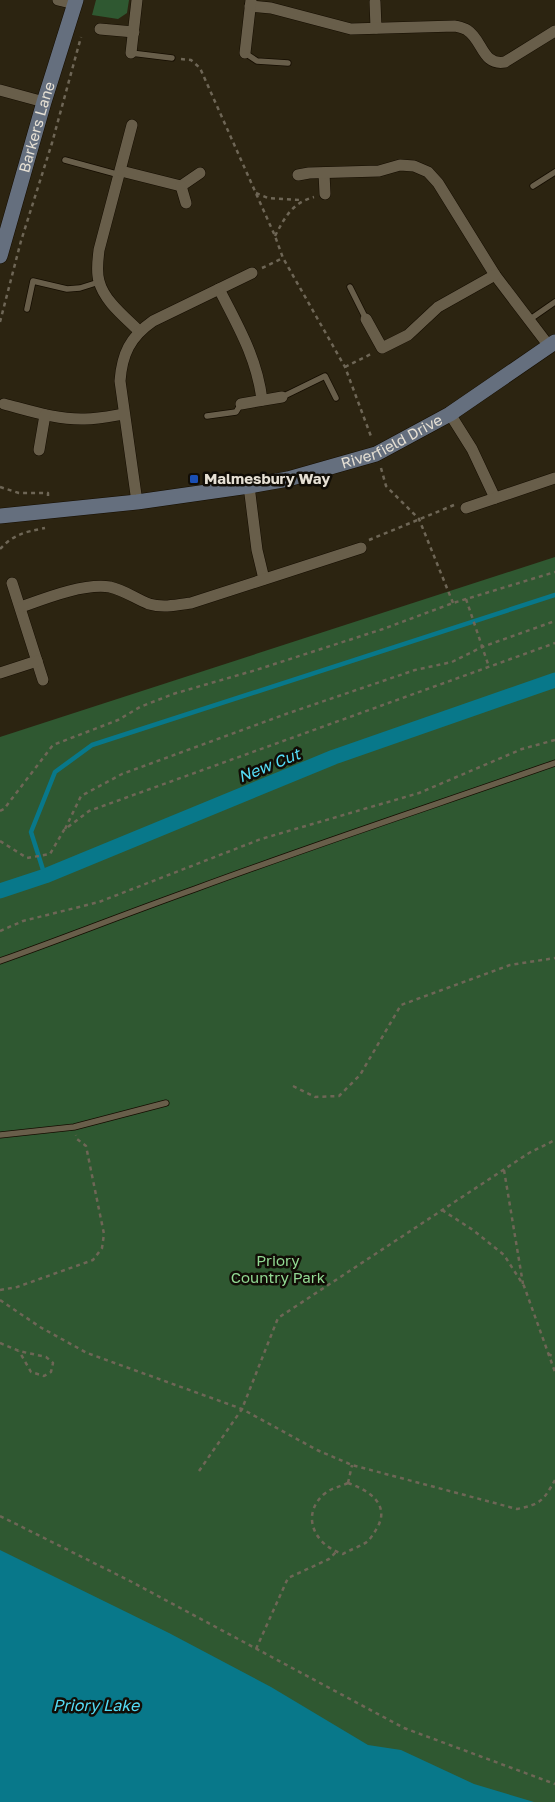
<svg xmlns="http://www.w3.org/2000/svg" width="555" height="1802" font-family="'Golos Text',sans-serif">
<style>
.green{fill:#2f5831}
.water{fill:#08788a}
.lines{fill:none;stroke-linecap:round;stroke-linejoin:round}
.stream{stroke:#08788a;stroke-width:4.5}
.canal{stroke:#08788a;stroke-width:15}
.lane-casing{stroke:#150d00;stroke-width:7}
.street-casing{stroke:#150d00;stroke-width:12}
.secondary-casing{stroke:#150d00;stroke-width:16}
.path{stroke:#6e6656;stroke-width:2.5;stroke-dasharray:4 4;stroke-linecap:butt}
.lane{stroke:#685e4a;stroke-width:5.5}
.street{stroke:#685e4a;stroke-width:11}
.secondary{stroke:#656f7e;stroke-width:15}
.transit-dot{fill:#1a4fb4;stroke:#110d06;stroke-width:2}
.labels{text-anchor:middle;stroke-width:5;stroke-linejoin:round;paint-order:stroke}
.street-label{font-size:15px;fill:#e6e0d4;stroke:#110d06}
.poi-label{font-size:15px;font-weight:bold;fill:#e6e0d4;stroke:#110d06;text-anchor:start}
.park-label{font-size:15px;fill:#92d993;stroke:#110d06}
.water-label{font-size:16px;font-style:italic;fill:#55dcf6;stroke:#110d06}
</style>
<rect width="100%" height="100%" fill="#2c2411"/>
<g class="green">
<path d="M96,0h33l-2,13 -9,6 -26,-4z"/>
<path d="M555,557v1245h-555v-1065z"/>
</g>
<path class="water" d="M0,1550l169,83 102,54 97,58 33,5 73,34 60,18h-534z"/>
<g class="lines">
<path class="stream" d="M45,876l-14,-44 24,-60 37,-27 463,-150"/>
<path class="canal" d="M0,891l45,-15 289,-119 221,-77"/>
<g class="lane-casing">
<g id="lane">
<path d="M131,53l41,5"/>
<path d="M245,53l12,8 31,2"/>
<path d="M65,160l55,15"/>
<path d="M533,186l22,-14"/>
<path d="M350,287l16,32"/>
<path d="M27,309l6,-28 34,8 13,-1 19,-6"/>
<path d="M529,320l26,-18"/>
<path d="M282,397l43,-21 11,22"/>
<path d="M207,416l29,-4 5,-8"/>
<path d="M0,961c65,-23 130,-49 195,-72 119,-44 240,-84 360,-126"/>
<path d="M0,1135l74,-8 92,-24"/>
</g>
</g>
<g class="street-casing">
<g id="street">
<path d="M58,0l17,4"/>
<path d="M375,2l1,26"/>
<path d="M250,6l21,2 80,21 104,-3c4,1 9,2 12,4 16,10 15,36 38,32l50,-31"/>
<path d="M100,29l34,3"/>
<path d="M131,53l6,-53"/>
<path d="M245,53l6,-53"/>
<path d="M0,90l44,12"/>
<path d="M132,125l-33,125c-1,10 -3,21 0,31 5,20 26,36 40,50"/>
<path d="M121,171l60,15 19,-13"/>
<path d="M324,173l1,21"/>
<path d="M298,175l11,-2 70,-2 21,-6 14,1 14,6 10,11 57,92 54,71"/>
<path d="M181,186l5,17"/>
<path d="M219,289c19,37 38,69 43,111"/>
<path d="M366,319l16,29 26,-13 30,-28 57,-32"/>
<path d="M4,404c27,7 54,16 81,15 13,0 27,-3 39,-5"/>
<path d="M241,404l41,-7"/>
<path d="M450,414l22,35 23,49"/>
<path d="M39,450l6,-35"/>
<path d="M249,486l8,64 7,29"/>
<path d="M137,502l-17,-121c2,-27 10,-44 33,-60l99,-48"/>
<path d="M466,508l89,-30"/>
<path d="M12,583l31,97"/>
<path d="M21,607c25,-9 63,-24 89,-20 14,3 26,12 39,17 14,4 28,1 42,-1l170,-55"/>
<path d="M0,673l37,-12"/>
</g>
</g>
<g class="secondary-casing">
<g id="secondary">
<path id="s1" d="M0,256l44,-154 32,-102"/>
<path id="s2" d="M0,516l137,-14 112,-16 39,-7 88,-25 74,-40 105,-72"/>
</g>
</g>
<g class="path">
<path d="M181,59l10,1 9,8 75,168 8,22 62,109 27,72"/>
<path d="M256,193l12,5 33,2"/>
<path d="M275,236c10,-19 17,-33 39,-39"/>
<path d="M262,268l21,-10"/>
<path d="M0,322l21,-81 31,-98 29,-106"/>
<path d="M345,367l26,-13"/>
<path d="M381,468l5,18 33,33 34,84"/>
<path d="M0,487l19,6h29v4"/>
<path d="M369,540l85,-35"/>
<path d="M0,549c14,-15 25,-17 45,-21"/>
<path d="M466,599l23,68"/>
<path d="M0,811l4,-2 49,-64 65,-25 22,-13 33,-13 83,-24 127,-41 70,-26 102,-31"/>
<path d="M65,829l16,-33 41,-22 164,-60 129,-44 37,-8 30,-15 73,-26"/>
<path d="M0,841l27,17 23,-4 14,-24 25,-19 466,-168"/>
<path d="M0,931l23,-10 76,-19 162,-63 158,-46 103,-44 33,-9"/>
<path d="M293,1086l22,11 24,-1 21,-21 41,-70 109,-40 45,-7"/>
<path d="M504,1170l19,114"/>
<path d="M442,1210l31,20 31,25 20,31 31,86"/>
<path d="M0,1290l17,-3 76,-27 9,-12 2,-14 -18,-88 -9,-7 -1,-4"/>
<path d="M0,1300l40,27 47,26 155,56 75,41 35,15 165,44c24,-5 26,-8 38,-29"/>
<path d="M0,1343l19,8 27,6 7,6 -2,9 -7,4 -13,-4 -12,-21"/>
<path d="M548,1354l7,3"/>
<path d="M199,1471l43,-62 36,-91 251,-165 26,-13"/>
<path d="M348,1483c20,7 43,21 29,45 -3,5 -6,10 -9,13 -8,6 -17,8 -25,13 -27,-8 -43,-37 -20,-59 8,-7 16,-8 25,-12z"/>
<path d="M348,1483l4,-18"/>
<path d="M0,1516l130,65 274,147 151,56"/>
<path d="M256,1649l32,-71 41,-19 7,-7"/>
</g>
<use href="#lane" class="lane"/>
<use href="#street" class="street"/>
<use href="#secondary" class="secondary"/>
</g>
<rect class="transit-dot" x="189" y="474" width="10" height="10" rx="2.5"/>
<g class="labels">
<g class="street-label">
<text dy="5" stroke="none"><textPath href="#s1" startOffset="134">Barkers Lane</textPath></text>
<text dy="5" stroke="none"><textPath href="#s2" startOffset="401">Riverfield Drive</textPath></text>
</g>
<g class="poi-label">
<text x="204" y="484">Malmesbury Way</text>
</g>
<g class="park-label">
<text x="278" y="1266">Priory<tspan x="278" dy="17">Country Park</tspan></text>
</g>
<g class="water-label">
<text transform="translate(269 765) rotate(-22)" y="6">New Cut</text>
<text x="96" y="1711">Priory Lake</text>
</g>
</g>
</svg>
